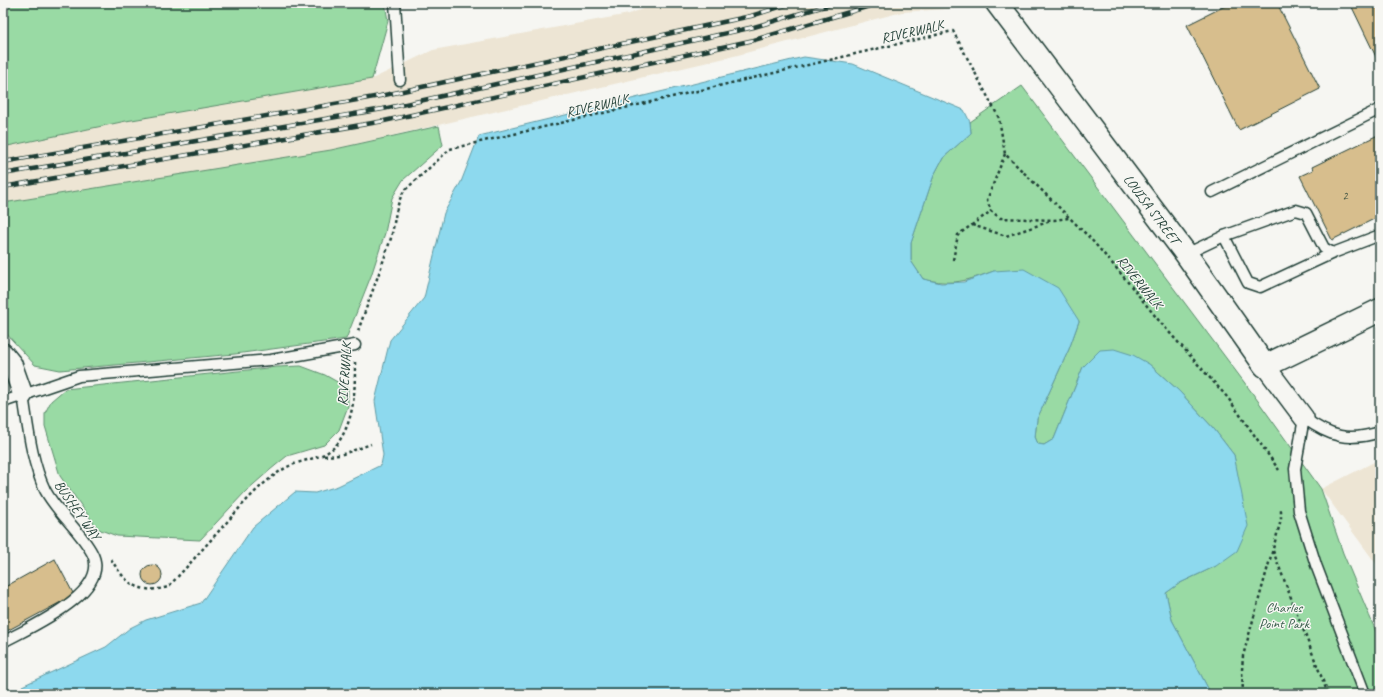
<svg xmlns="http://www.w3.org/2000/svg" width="1383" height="697" font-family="Caveat,sans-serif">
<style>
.built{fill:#ede5d4}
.green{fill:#99daa4;stroke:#5c8c6c}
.water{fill:#8dd9ee;stroke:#619ba4}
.building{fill:#d7be8d;stroke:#1f3d34}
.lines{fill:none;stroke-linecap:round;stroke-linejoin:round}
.service-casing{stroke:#1f3d34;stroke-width:13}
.minor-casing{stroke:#1f3d34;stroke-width:22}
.tertiary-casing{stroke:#1f3d34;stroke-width:25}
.path{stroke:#1f3d34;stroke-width:2.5;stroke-dasharray:3 3;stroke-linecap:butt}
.service{stroke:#f6f6f2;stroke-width:10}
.minor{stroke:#f6f6f2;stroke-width:19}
.tertiary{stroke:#f6f6f2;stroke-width:22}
.rail-casing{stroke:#1f3d34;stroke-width:4.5}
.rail{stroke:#f6f6f2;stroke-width:3;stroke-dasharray:9;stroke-linecap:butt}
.labels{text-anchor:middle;stroke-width:3;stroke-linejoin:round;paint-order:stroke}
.number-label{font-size:12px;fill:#4d5d4a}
.street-label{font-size:14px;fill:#1f3d34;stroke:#f6f6f2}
.park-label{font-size:14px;fill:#375c4a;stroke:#f6f6f2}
</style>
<rect width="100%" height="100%" fill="#f6f6f2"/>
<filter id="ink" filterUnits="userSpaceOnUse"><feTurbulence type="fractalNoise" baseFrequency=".025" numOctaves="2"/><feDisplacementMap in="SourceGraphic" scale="8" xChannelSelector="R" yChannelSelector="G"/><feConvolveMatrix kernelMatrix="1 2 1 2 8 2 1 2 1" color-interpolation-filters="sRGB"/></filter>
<g filter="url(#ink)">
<g class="built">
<path d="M658,3h377l-133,9 -168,44 -403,94 -328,53v-56l123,-26 246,-42 61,-29 196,-36z"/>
<path d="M1380,459v110l-59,-80z"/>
</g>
<g class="green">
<path d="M3,3h382l3,18 -16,58 -246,42 -123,26z"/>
<path d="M1022,86l231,308 68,95 22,64 37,88v53h-169l-39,-74 -6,-27 14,-10 36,-17 22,-86 -4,-25 -20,-26 -35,-38 -30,-27 -66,3 -29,72 -10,6 -6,-1 -3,-7 2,-18 32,-70 10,-28 -85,-50c-28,10 -41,15 -71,8l-12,-18v-18l23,-68 9,-17 28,-25 -1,-11z"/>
<path d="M439,126l4,19 -40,35 -11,18 -7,35 -14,43 -25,63 -111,15 -175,16 -25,-5 -32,-35v-127l328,-53z"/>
<path d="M301,366l24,9 23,13v18l-9,24 -15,15 -37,11 -17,14 -24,21 -46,49 -83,-4 -19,-7 -38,-53 -15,-50v-13l6,-12 14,-12 212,-22z"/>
</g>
<path class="water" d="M804,57l49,7 111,46 6,12 1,11 -28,25 -9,17 -23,68v18l12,18 18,4 23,-1 30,-11 30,-2 34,19 21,33 -10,28 -32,70 -2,18 3,7 6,1 10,-6 29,-72 17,-17 14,-1 19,6 16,9 30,27 35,38 20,26 14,71 -11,25 -21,15 -36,17 -14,10 6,27 39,74h-1186l-3,-8 84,-39 24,-19 16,-8 55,-17 52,-76 42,-35 20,1 23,-7 43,-21 2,-10 -8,-54 15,-61 34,-42 20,-85 17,-31 18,-46z"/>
<g class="building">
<path d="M1231,3h46l43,86 -81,41 -52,-105z"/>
<path d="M1350,3h30v57l-2,1z"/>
<path d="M1380,134v82l-48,24 -32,-64 13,-6 -1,-3z"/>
<path d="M55,559l19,36 -71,38v-45z"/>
<circle cx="152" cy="575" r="10"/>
</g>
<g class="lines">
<g class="service-casing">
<g id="service">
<path d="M395,3l5,77"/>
<path d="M1212,192l168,-83"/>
<path d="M1224,236l24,47 12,4 73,-34"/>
<path d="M1186,254l38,-18 72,-26 10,3 18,35 9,5 47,-18"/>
<path d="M3,402l76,-26 192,-16 84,-15"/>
<path d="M3,642c25,-14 110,-50 89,-89 -12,-23 -35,-40 -47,-63 -14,-29 -17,-64 -22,-95"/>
<path d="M1365,694l-49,-129 -17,-54 -4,-42 9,-51c26,19 44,24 76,14"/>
</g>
</g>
<g class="minor-casing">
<g id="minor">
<path d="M3,353l9,11 11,31"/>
<path d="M1265,366l39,52"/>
</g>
</g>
<g class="tertiary-casing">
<path id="tertiary" d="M997,3l189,251 79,112 115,-56"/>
</g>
<g class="path">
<path d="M1005,154l-18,46 4,11 9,7 54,2 15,-2"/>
<path d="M972,225l34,11 45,-15"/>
<path d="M953,260l5,-25 33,-24"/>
<path d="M358,331c11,-31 23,-62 33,-93 4,-16 4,-32 13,-47l46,-42 503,-118 46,87 6,36 84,83 29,33 42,52 68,76 51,72"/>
<path d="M324,456l16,-1 31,-11"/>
<path d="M1273,551l55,143"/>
<path d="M111,559c14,24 28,36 57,28 20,-21 39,-43 59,-65 17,-19 33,-38 55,-52 18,-12 42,-9 56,-27 17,-25 17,-53 17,-82"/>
<path d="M1243,694l-1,-24 1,-14 38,-136v-12"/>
</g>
<use href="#service" class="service"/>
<use href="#minor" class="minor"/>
<use href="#tertiary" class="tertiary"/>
<g class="rail-casing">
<g id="rail">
<path d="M3,162l377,-66 371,-80 41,-13"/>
<path d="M3,174l380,-65 371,-82 81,-24"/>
<path d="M3,187l381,-66 370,-81 126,-37"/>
</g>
</g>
<use href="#rail" class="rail"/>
</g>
</g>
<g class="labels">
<g class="number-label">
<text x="1345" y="200">2</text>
</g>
<g class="street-label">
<text transform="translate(912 31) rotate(-13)" y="5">RIVERWALK</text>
<text transform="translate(597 105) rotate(-13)" y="5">RIVERWALK</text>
<text transform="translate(1152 209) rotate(53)" y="5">LOUISA STREET</text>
<text transform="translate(1140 282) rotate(51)" y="5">RIVERWALK</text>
<text transform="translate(344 374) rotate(-86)" y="5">RIVERWALK</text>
<text transform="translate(78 510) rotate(55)" y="5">BUSHEY WAY</text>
</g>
<g class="park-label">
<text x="1284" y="612">Charles<tspan x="1284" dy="16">Point Park</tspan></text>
</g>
</g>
<rect width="1383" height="697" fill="none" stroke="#f6f6f2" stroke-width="16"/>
<rect x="8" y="8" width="1367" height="681" fill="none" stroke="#1f3d34" stroke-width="1.5" filter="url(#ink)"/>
</svg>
